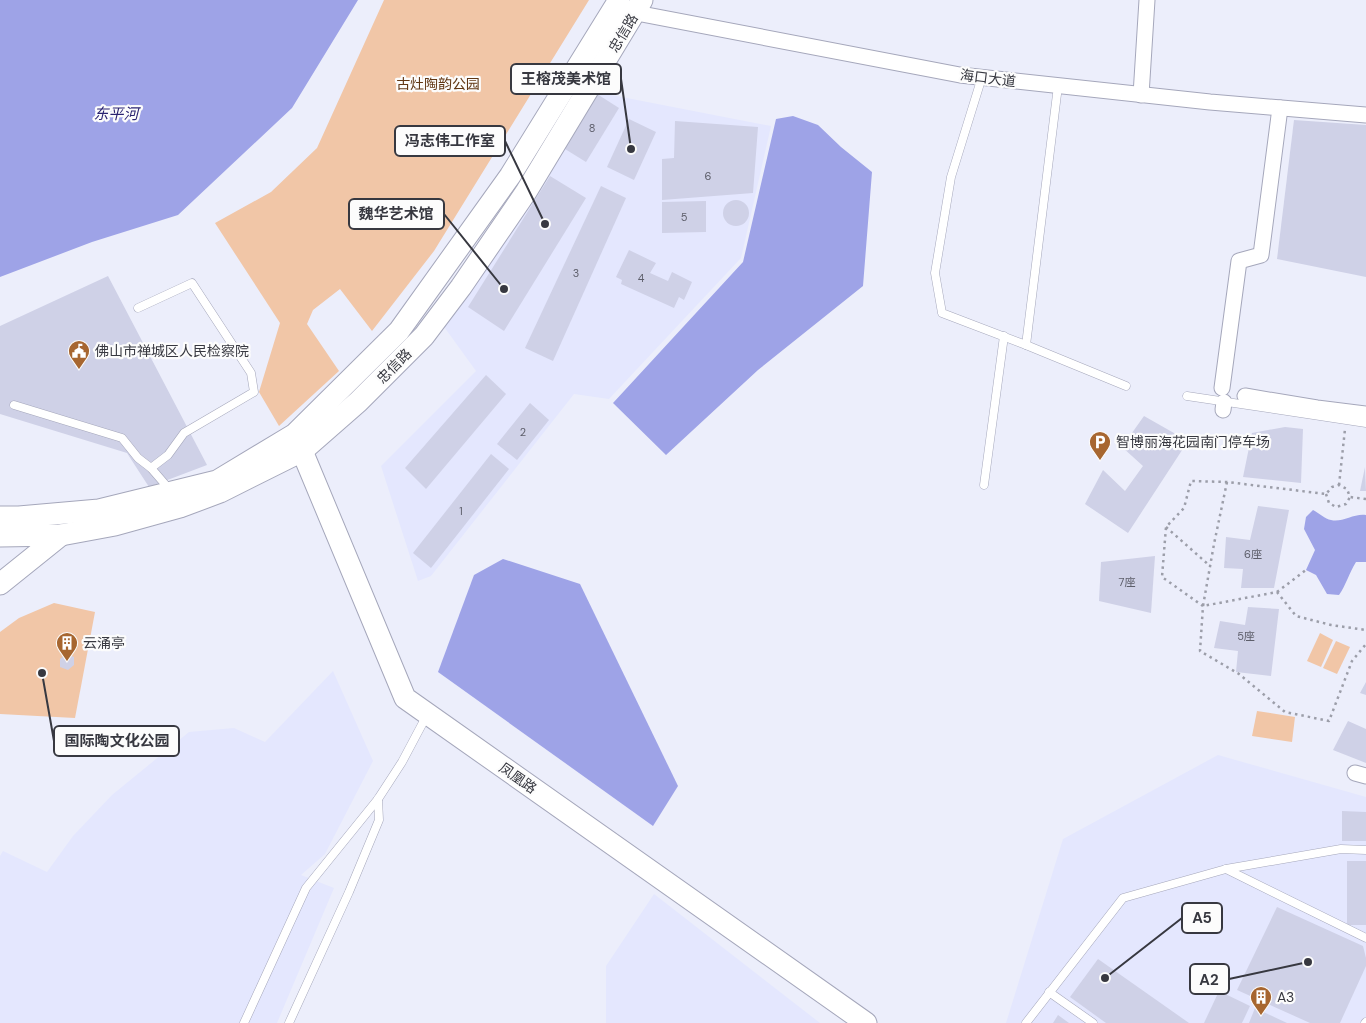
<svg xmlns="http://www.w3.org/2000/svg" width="1366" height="1023" font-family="'DM Sans','Noto Sans SC',sans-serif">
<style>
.built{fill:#e4e7fe}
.green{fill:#f1c6a7}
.water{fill:#9ea3e7}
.building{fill:#cfd1e7}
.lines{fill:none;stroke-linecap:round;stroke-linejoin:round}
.lane-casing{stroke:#a5a7bb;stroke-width:9}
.street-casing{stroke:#a5a7bb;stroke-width:17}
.secondary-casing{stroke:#a5a7bb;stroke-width:23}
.path{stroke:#9c9ea9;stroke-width:2.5;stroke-dasharray:2.5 4;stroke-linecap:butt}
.lane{stroke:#fff;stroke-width:8}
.street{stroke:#fff;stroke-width:15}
.secondary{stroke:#fff;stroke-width:21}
.labels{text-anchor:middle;stroke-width:4.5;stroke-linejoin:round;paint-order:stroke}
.number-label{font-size:11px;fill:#5d5e6a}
.street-label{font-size:14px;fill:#373840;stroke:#fcfcfc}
.park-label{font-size:14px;fill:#613714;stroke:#fcfcfc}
.poi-label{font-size:14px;fill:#373840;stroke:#fcfcfc;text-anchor:start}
.water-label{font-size:15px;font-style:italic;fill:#2a2371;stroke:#fcfcfc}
.leader{fill:none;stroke:#373840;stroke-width:2}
.callout-dot{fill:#373840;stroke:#fcfcfc;stroke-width:2}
.callout{fill:#fcfcfc;stroke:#373840;stroke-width:2}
.callout-label{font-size:15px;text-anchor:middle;font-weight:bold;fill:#373840}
</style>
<rect width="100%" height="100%" fill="#eceefb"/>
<g class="built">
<path d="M596,92l175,34 -30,132 -132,141 -35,-5 -143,182 -13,5 -37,-115 95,-95 -34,-47z"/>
<path d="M333,671l40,90 -48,93 -24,21 33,13 -57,135h-277v-167l3,-5 44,21 26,-36 39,-41 77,-63 45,-4 31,14z"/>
<path d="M1218,755l148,42v226h-360l57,-184z"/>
<path d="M654,894l166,129h-214v-57z"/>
</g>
<g class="green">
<path d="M384,0h205l-155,251 -62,80 -32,-42 -27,21 -6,14 32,47 -60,55 -20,-34 21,-69 -65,-100 56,-31 46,-44z"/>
<path d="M54,603l41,9 -20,106 -75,-4v-82l19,-14z"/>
<path d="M1320,633l13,7 -12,27 -14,-6z"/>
<path d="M1336,641l14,6 -13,27 -14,-6z"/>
<path d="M1257,711l38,6 -3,25 -40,-6z"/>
</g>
<g class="water">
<path d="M0,0h358l-66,108 -114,107 -86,27 -92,35z"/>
<path d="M793,116l25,9 23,22 31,25 -9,114 -105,84 -92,85 -53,-52 130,-141 33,-143z"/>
<path d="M1313,510c6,3 12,9 18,10 11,3 23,-7 35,-5v47h-10c-7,11 -10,23 -17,33l-12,-1 -11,-19 -10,-5 9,-20 -11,-21 2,-12z"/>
<path d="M503,559l77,25 98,202 -25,40 -215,-154 36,-97z"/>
</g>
<g class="building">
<path d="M597,94l22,14 -33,54 -21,-13z"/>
<path d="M629,119l27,13 -22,48 -27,-13z"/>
<path d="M1294,120l72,5v152l-89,-18z"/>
<path d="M675,121l83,6 -5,66 -91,7v-41l12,-1z"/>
<path d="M550,176l36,22 -82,133 -36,-24z"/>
<path d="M601,186l25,12 -73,163 -28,-13z"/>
<circle cx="736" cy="213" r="13"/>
<path d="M706,201v31l-44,1v-31z"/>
<path d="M629,250l27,13 -6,10 18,8 4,-9 20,10 -8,18 -5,-3 -5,11 -53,-24 1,-4 -6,-3z"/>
<path d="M108,276l99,189 -58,22 -22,-34 -127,-39v-88z"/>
<path d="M486,375l20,19 -80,95 -21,-21z"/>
<path d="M530,403l19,17 -32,40 -20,-16z"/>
<path d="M1144,416l44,25 -60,92 -43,-29 18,-34 22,21 18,-25 -21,-19z"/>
<path d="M1285,427l18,2 -2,54 -58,-6 9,-44z"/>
<path d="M491,454l18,15 -78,99 -18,-15z"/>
<path d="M1365,467l1,24h-6z"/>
<path d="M1258,506l31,4 -15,78h-33l2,-19 -19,-1 2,-31 24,3z"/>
<path d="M1155,556l-4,57 -52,-12 2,-39z"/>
<path d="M1248,607l31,2 -8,67 -35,-4 2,-21 -24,-3 6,-27 25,4z"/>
<path d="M66,654l8,3v8l-6,5 -8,-3v-8z"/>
<path d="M1366,682v13l-6,-2z"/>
<path d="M1348,721l18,8v34l-33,-13z"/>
<path d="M1342,811l24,1v29h-24z"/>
<rect x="1347" y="861" width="19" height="64"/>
<path d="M1277,907l86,39 3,12v8l-26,57h-30l-73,-33z"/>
<path d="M1098,959l91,64h-83l-36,-26z"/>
<path d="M1219,991l31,15 -8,17h-38z"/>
<path d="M1255,1008l32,15h-38z"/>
<path d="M1058,1015l11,8h-16z"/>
</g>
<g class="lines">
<g class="lane-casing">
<g id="lane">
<path d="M982,77l-31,100 -16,96 7,40 84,32 32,-259"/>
<path d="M138,308l54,-25 59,90 3,19 -70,41 -16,22 -17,13"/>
<path d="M1026,345l100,41"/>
<path d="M1187,396l179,27"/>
<path d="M14,405l108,33 16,20 13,10 19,22"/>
<path d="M984,485l20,-149"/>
<path d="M1226,869l140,69"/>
<path d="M1049,992l44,31"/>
<path d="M244,1023l62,-135 72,-89 24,-37 25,-47"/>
<path d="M289,1023l60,-131 30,-72 -1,-21"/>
<path d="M1026,1023l97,-125 103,-29 115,-20 25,1"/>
<path d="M1365,1023l1,-1"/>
</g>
</g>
<g class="street-casing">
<g id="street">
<path d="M626,11l334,64 250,27 156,13"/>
<path d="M1141,95l6,-95"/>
<path d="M1222,388l17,-127 22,-6 19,-147"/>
<path d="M1245,396l72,12 49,6"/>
<path d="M1223,410l1,-8"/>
<path d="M1355,773l11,3"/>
</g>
</g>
<g class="secondary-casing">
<g id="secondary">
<path d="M297,439l108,259 461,325"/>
<path d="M0,517h19l80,-7 118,-29 78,-47 104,-103 111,-155 109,-176"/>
<path d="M0,536l61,-1 54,-10 65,-18 40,-15 82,-41 56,-49 66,-66 37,-49 65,-95 116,-192"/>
<path d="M0,584l61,-49"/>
</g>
</g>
<g class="path">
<path d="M1227,482l-13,62 -11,62 74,-14 19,24 35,9 35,5"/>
<path d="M1339,485l6,-56"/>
<path d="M1326,494l3,9 7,4 10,-3 4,-7"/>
<path d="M1366,499l-16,-2 -3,-8 -8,-4 -7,2 -6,7 -99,-12 -36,-1 -7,27 -18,19 -4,50 41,29 -3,45 39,23 46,38 44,9 23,-60 14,-17"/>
<path d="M1166,527l44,39"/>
<path d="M1277,592l29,-22"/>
</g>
<use href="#lane" class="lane"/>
<use href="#street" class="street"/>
<use href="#secondary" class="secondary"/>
</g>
<defs>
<g id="civic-pin" transform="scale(1.125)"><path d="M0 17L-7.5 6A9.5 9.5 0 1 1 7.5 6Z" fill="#a76630" stroke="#fcfcfc"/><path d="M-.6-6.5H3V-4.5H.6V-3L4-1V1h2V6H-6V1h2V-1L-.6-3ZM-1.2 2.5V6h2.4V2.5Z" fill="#fff"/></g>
<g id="parking-pin" transform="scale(1.125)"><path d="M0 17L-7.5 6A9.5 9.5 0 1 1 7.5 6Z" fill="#a76630" stroke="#fcfcfc"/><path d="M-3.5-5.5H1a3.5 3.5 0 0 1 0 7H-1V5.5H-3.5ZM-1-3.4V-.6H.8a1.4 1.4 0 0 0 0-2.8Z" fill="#fff"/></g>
<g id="building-pin" transform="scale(1.125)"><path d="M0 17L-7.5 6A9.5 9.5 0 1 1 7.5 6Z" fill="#a76630" stroke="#fcfcfc"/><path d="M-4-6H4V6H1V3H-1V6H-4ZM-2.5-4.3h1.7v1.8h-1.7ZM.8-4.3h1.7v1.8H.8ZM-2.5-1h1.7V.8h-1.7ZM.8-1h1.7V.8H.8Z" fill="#fff"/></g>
</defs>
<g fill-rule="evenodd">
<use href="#civic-pin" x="79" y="351"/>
<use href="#parking-pin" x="1100" y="442"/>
<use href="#building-pin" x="67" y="643"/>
<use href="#building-pin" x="1261" y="997"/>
</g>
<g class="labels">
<g class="number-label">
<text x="592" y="132">8</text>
<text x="708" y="180">6</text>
<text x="684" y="221">5</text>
<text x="576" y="277">3</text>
<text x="641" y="282">4</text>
<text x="523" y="436">2</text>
<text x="461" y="515">1</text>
<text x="1253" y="558">6座</text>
<text x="1127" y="586">7座</text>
<text x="1246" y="640">5座</text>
</g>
<g class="street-label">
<text transform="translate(623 33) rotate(-59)" y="5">忠信路</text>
<text transform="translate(988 78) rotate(7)" y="5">海口大道</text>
<text transform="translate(394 366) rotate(-45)" y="5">忠信路</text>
<text transform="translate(518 778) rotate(35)" y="5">凤凰路</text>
</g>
<g class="park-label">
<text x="438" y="89">古灶陶韵公园</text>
</g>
<g class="poi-label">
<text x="95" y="356">佛山市禅城区人民检察院</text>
<text x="1116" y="447">智博丽海花园南门停车场</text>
<text x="83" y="648">云涌亭</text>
<text x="1277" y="1002">A3</text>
</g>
<g class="water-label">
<text x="116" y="119">东平河</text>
</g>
</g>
<path class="leader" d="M631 149L621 79M545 224L505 141M504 289L444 214M42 673L54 741M1105 978L1182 918M1308 962L1229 979"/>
<g class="callout-dot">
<circle cx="631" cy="149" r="5"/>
<circle cx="545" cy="224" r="5"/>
<circle cx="504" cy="289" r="5"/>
<circle cx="42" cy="673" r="5"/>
<circle cx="1105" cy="978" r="5"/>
<circle cx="1308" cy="962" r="5"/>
</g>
<g class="callout">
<rect x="511" y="64" width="110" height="30" rx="5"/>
<rect x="395" y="126" width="110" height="30" rx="5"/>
<rect x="349" y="199" width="95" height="30" rx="5"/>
<rect x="54" y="726" width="125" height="30" rx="5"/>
<rect x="1182" y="903" width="40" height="30" rx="5"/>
<rect x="1190" y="964" width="39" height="30" rx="5"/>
</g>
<g class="callout-label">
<text x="566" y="84">王榕茂美术馆</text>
<text x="450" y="146">冯志伟工作室</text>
<text x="396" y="219">魏华艺术馆</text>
<text x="117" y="746">国际陶文化公园</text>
<text x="1202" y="923">A5</text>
<text x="1209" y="985">A2</text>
</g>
</svg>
